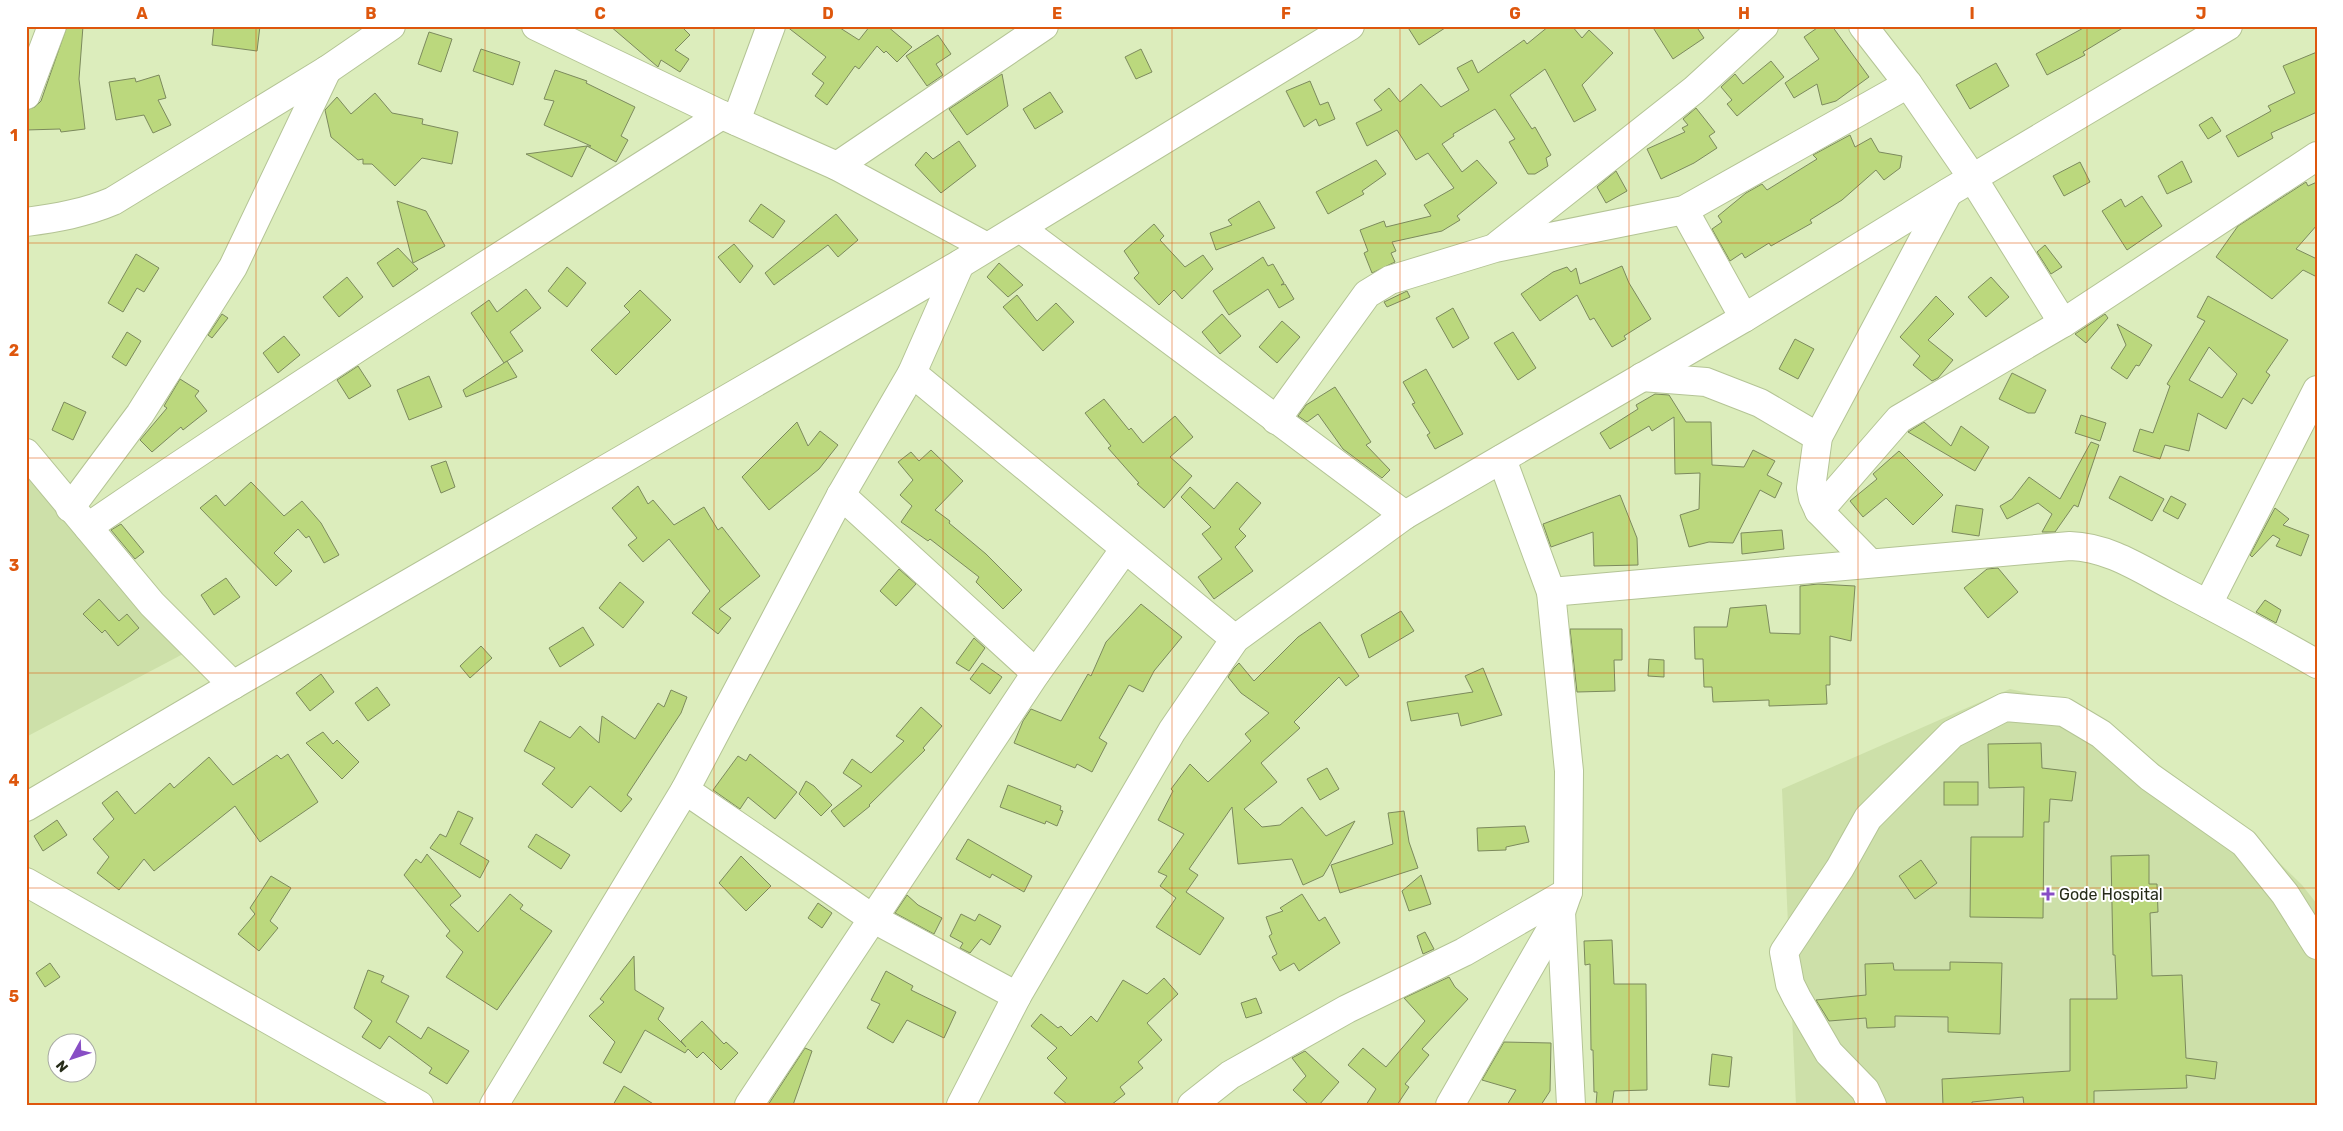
<svg xmlns="http://www.w3.org/2000/svg" width="2343" height="1131" font-family="Rubik,sans-serif">
<style>
.built{fill:#cde0a9}
.building{fill:#bbd87d;stroke:#7c8a5d;fill-rule:evenodd}
.lines{fill:none;stroke-linecap:round;stroke-linejoin:round}
.minor-casing{stroke:#b4c495;stroke-width:30}
.minor{stroke:#fff;stroke-width:28}
.grid{fill:none;stroke:#de570d;stroke-width:1;stroke-opacity:0.55}
.poi-dot{fill:#884ec5;stroke:#fff;stroke-width:2}
.labels{text-anchor:middle;stroke-width:4;stroke-linejoin:round;paint-order:stroke}
.poi-label{font-size:16px;fill:#262c19;stroke:#fff;text-anchor:start}
.neatline{fill:none;stroke:#de570d;stroke-width:2}
.grid-label{font-size:16px;text-anchor:middle;font-weight:bold;fill:#de570d}
</style>
<rect width="100%" height="100%" fill="#dcedbc"/>
<g class="built">
<path d="M26,470l157,184 -157,83z"/>
<path d="M2010,689l65,14 165,121 62,61 15,19v201h-521l-14,-316z"/>
</g>
<g class="building">
<path d="M67,26h16l-4,53 6,50 -24,3 -1,-3 -34,1v-20l9,-3 6,-6z"/>
<path d="M214,26h46l-3,25 -45,-6z"/>
<path d="M610,26h71l9,9 -15,15 14,9 -9,13 -19,-12 -3,7z"/>
<path d="M786,26h51l22,14 11,-14h17l25,21 -15,15 -11,-11 -2,2 -7,-7 -18,23 -4,-3 -28,39 -12,-9 9,-13 -12,-9 14,-17z"/>
<path d="M1407,26h41l-29,19z"/>
<path d="M1549,26h23l10,12 7,-8 24,23 -31,32 14,25 -22,12 -29,-53 -35,26 22,34 3,-2 16,28 -5,3 2,8 -13,8h-7l-19,-32 6,-3 -20,-30 -42,25 1,2 -12,8 20,28 15,-12 20,23 -40,33 3,4 -18,11 -50,11 4,9 -5,2 4,9 -23,11 -8,-20 4,-2 -8,-21 24,-9 2,6 45,-11 -7,-11 30,-17 -26,-35 -12,7 -19,-30 -30,16 -11,-23 26,-13 -8,-10 15,-12 11,14 21,-18 20,23 28,-17 -12,-22 15,-8 6,13 46,-33 3,4z"/>
<path d="M1652,26h44l8,12 -31,21z"/>
<path d="M1820,26h12l37,51 -33,24 -14,4 -5,-21 -23,14 -9,-15 34,-24 -15,-22z"/>
<path d="M2087,26h39l-43,26 2,3 -38,20 -11,-21z"/>
<path d="M429,32l23,7 -11,33 -23,-8z"/>
<path d="M938,35l13,19 -15,10 7,11 -16,11 -21,-30z"/>
<path d="M481,49l39,13 -7,23 -40,-14z"/>
<path d="M1141,49l11,23 -16,7 -11,-22z"/>
<path d="M2317,52v60l-46,21 2,5 -35,19 -12,-21 45,-25 -3,-5 27,-13 -12,-27z"/>
<path d="M1771,61l13,16 -47,39 -10,-12 5,-4 -11,-13 14,-13 8,10z"/>
<path d="M1996,63l13,23 -39,23 -14,-24z"/>
<path d="M555,70l32,11 -1,2 49,24 -14,29 7,4 -12,22 -29,-16h4l-47,-21 10,-24 -10,-2z"/>
<path d="M1002,74l6,32 -41,29 -18,-26z"/>
<path d="M159,75l7,23 -8,2 13,25 -18,8 -9,-18 -28,5 -7,-38 26,-4 1,4z"/>
<path d="M1310,81l10,24 8,-3 7,17 -16,7 -3,-7 -12,8 -18,-36z"/>
<path d="M1050,92l13,20 -28,17 -12,-20z"/>
<path d="M375,93l17,20 31,6 -1,5 36,8 -6,32 -30,-6 -27,28 -23,-22h-9v-5l-5,1 -27,-23 -6,-27 12,-13 14,17z"/>
<path d="M1696,108l19,24 -6,4 8,12 -23,15 -33,16 -14,-30 38,-17 -3,-4 6,-3 -5,-6z"/>
<path d="M2212,117l9,14 -13,8 -9,-14z"/>
<path d="M1850,135l5,12 16,-9 8,14 23,4 -2,12 -16,12 -8,-10 -34,30 -32,20 2,3 -41,23 -2,-3 -24,15 -3,-5 -12,8 -18,-32 10,-7 -4,-6 28,-23 16,-9 5,6 50,-31 -4,-4z"/>
<path d="M959,141l17,25 -35,27 -26,-28 11,-13 7,7z"/>
<path d="M587,146l-15,31 -46,-23z"/>
<path d="M1376,160l10,14 -24,17 2,3 -36,20 -12,-22z"/>
<path d="M2182,161l10,21 -25,12 -9,-18z"/>
<path d="M2080,162l10,20 -26,14 -11,-20z"/>
<path d="M1616,171l11,20 -21,12 -9,-16z"/>
<path d="M2306,182l2,4 9,-4v43l-21,24 21,10v18l-14,-7 -31,29 -56,-42 22,-31z"/>
<path d="M2142,196l20,30 -35,24 -25,-39 19,-12 4,8z"/>
<path d="M397,201l29,10 19,35 -32,17z"/>
<path d="M1259,201l16,27 -59,22 -6,-17 22,-8 -4,-5z"/>
<path d="M761,204l24,17 -12,17 -24,-17z"/>
<path d="M836,214l22,26 -20,17 -10,-12 -54,40 -9,-12z"/>
<path d="M1154,224l10,12 -4,4 25,27 18,-12 10,14 -31,30 -8,-9 -15,15 -25,-27 5,-5 -15,-22z"/>
<path d="M734,244l19,22 -13,17 -22,-26z"/>
<path d="M2045,245l17,22 -11,7 -14,-22z"/>
<path d="M398,248l20,21 -25,18 -16,-24z"/>
<path d="M136,254l23,14 -15,24 -7,-4 -14,24 -15,-9z"/>
<path d="M1263,257l5,9 5,-2 11,19 -3,2 4,-1 9,15 -15,9 -11,-19 -39,26 -16,-24z"/>
<path d="M999,263l24,22 -15,12 -21,-20z"/>
<path d="M1622,266l7,17 22,36 -27,17 2,3 -14,8 -18,-29 -4,2 -13,-25 -37,26 -19,-27 32,-22 14,-5 4,5 5,-4 4,16z"/>
<path d="M567,267l19,16 -19,24 -19,-16z"/>
<path d="M347,277l16,20 -24,20 -16,-20z"/>
<path d="M1991,277l18,20 -23,20 -18,-20z"/>
<path d="M526,289l15,19 -31,24 13,19 -19,12 -33,-50 18,-13 8,12z"/>
<path d="M640,290l31,30 -55,55 -25,-25 39,-38 -6,-6z"/>
<path d="M1407,291l3,6 -23,10 -3,-5z"/>
<path d="M1017,295l20,26 19,-18 18,19 -31,29 -40,-44z"/>
<path d="M1936,296l18,18 -26,26 25,20 -15,18 -6,3 -19,-16 7,-9 -20,-19z"/>
<path d="M2208,296l80,44 -22,32 4,3 -18,29 -9,-6 -17,31 -28,-16 -9,38 -24,-6 -5,14 -27,-8 7,-22 13,4 17,-47 -3,-2 38,-63 -8,-4zM2209,347l28,27 -15,24 -33,-18z"/>
<path d="M1453,308l16,30 -16,10 -17,-30z"/>
<path d="M222,314l6,4 -16,20 -4,-3z"/>
<path d="M1222,314l19,22 -21,18 -18,-22z"/>
<path d="M2105,314l3,4 -22,25 -11,-9z"/>
<path d="M1282,321l18,16 -23,26 -18,-16z"/>
<path d="M2117,324l35,21 -13,21 -3,-1 -9,14 -16,-11 15,-23z"/>
<path d="M127,332l14,9 -15,25 -14,-9z"/>
<path d="M1513,332l23,36 -18,12 -24,-37z"/>
<path d="M284,336l16,19 -22,18 -15,-20z"/>
<path d="M1795,339l19,10 -16,30 -19,-10z"/>
<path d="M507,361l10,16 -51,20 -3,-7z"/>
<path d="M358,366l13,20 -22,13 -12,-19z"/>
<path d="M1426,369l37,65 -28,15 -8,-14 3,-2 -18,-29 3,-1 -12,-21z"/>
<path d="M2012,373l34,17 -11,23h-7l-29,-14z"/>
<path d="M429,376l13,31 -33,13 -12,-30z"/>
<path d="M180,379l19,12 -4,5 12,15 -24,19 -2,-3 -29,25 -12,-12 27,-32 -3,-2z"/>
<path d="M1335,387l36,55 -5,3 24,25 -8,8 -39,-29 -25,-35 -11,8 -9,-6 8,-11z"/>
<path d="M1655,394l14,1 17,27h25l1,43 32,2 9,-17 22,11 -8,14 15,8 -7,15 -15,-8 -27,53 -24,-1 -20,5 -9,-32 19,-6 1,-36 -25,1 -1,-57 -22,14 -3,-5 -39,23 -10,-16 38,-24 -2,-4z"/>
<path d="M1104,399l25,31 2,-2 12,15 32,-27 18,21 -23,20 22,19 -28,32 -27,-24 2,-1 -31,-35 3,-2 -26,-33z"/>
<path d="M64,402l22,10 -13,28 -21,-10z"/>
<path d="M2081,415l25,8 -6,18 -25,-8z"/>
<path d="M797,422l11,24 12,-15 18,14 -19,24 -50,41 -27,-33z"/>
<path d="M1924,422l27,24 10,-20 28,21 -14,24 -67,-39z"/>
<path d="M2091,442l8,3 -21,62 -4,-2 -19,27h-13l10,-18 -14,-11 -31,16 -7,-13 12,-7 17,-22 31,22z"/>
<path d="M931,450l32,31 -28,29 15,11 -1,2 37,31 36,36 -19,19 -27,-27 3,-5 -49,-38 -2,2 -27,-19 11,-16 -12,-11 13,-15 -15,-18 13,-10 8,9z"/>
<path d="M1899,451l44,44 -30,30 -27,-27 -23,19 -13,-16 27,-22 -4,-5z"/>
<path d="M446,461l9,26 -14,6 -10,-27z"/>
<path d="M2120,476l44,23 -12,22 -43,-23z"/>
<path d="M251,482l33,34 18,-15 19,22 18,32 -15,8 -15,-27 -3,2 -8,-9 -24,24 18,18 -16,15 -76,-78 16,-13 9,11z"/>
<path d="M1237,482l24,21 -22,26 7,7 -11,11 18,24 -39,28 -16,-22 24,-18 -20,-25 9,-7 -30,-30 9,-10 24,22z"/>
<path d="M638,486l10,18 5,-4 21,25 30,-18 14,23 4,-3 38,49 -41,33 12,9 -13,16 -26,-21 18,-22 -41,-52 -26,23 -15,-17 9,-7 -25,-30z"/>
<path d="M1620,495l17,43 1,27 -44,1 -1,-34 -42,15 -8,-23z"/>
<path d="M2171,496l15,8 -8,15 -15,-8z"/>
<path d="M1956,505l27,4 -4,27 -27,-4z"/>
<path d="M2275,508l14,11 -6,6 26,10 -8,21 -25,-10 4,-7 -7,-4 -21,22 -2,-2z"/>
<path d="M121,524l23,28 -9,7 -24,-29z"/>
<path d="M1782,530l2,19 -42,5 -1,-21z"/>
<path d="M1998,568l20,24 -30,26 -24,-30 23,-19z"/>
<path d="M899,569l17,15 -20,22 -16,-15z"/>
<path d="M226,578l14,19 -26,18 -13,-20z"/>
<path d="M620,582l24,20 -21,26 -24,-20z"/>
<path d="M1818,584l37,2 -4,55 -21,-5v49h-4l1,19 -58,2v-6l-56,2 -1,-15h-8l-1,-28h-8l-1,-32h33l3,-19 36,-3 4,28 30,1v-48z"/>
<path d="M99,599l20,22 8,-7 12,14 -21,18 -13,-16 -3,3 -19,-19z"/>
<path d="M2265,600l16,10 -5,13 -20,-11z"/>
<path d="M1141,604l41,33 -28,34 -11,21 -14,-7 -30,53 8,5 -15,29 -15,-8 -2,4 -61,-25 9,-22 8,-12 30,12 27,-47 3,2 15,-34z"/>
<path d="M1401,611l13,20 -45,27 -8,-23z"/>
<path d="M1320,622l39,54 -13,10 -7,-9 -45,45 6,6 -39,35 16,19 -33,27 18,18 18,-2 22,-18 24,29 29,-15 -32,55 -20,9 -11,-26 -54,5 -6,-57 -43,62 9,6 -12,17 38,26 -24,37 -44,-28 20,-29 -16,-12 7,-10 -9,-4 26,-38 -26,-14 15,-29 -2,-2 19,-25 18,18 43,-41 -6,-7 24,-21 -28,-20 -13,-16 6,-9 5,-5 15,18 44,-44z"/>
<path d="M583,627l11,18 -34,22 -11,-19z"/>
<path d="M1570,629h52v31h-8l1,31 -38,1z"/>
<path d="M974,638l11,10 -16,23 -13,-8z"/>
<path d="M481,646l11,12 -22,20 -10,-12z"/>
<path d="M1649,659l15,1v17l-16,-1z"/>
<path d="M982,663l20,14 -12,17 -20,-15z"/>
<path d="M1483,668l19,47 -41,11 -3,-13 -47,8 -4,-19 66,-10 -8,-16z"/>
<path d="M321,674l13,18 -24,19 -14,-18z"/>
<path d="M377,687l13,18 -22,16 -13,-18z"/>
<path d="M671,690l16,7 -6,16 -54,82 5,4 -11,13 -31,-26 -18,22 -30,-24 13,-16 -31,-17 16,-30 30,17 10,-12 19,17 3,-27 33,23 23,-36 6,4z"/>
<path d="M921,707l21,19 -19,22 2,2 -56,55 1,1 -26,21 -13,-16 31,-25 -19,-13 9,-14 19,14 33,-32 -8,-5z"/>
<path d="M323,732l10,12 4,-4 22,22 -17,17 -36,-36z"/>
<path d="M2041,743l1,25 34,4 -4,29 -22,-2 -1,23h-5l-1,96 -73,-1 1,-80h52l1,-50 -35,1 -1,-44z"/>
<path d="M288,754l30,48 -58,40 -25,-36 -81,65 -10,-12 -25,31 -22,-17 12,-16 -16,-18 21,-20 -12,-16 15,-12 18,23 35,-31 4,5 35,-31 24,28 44,-30 4,4z"/>
<path d="M750,754l47,38 -22,27 -27,-22 -8,12 -27,-19 25,-34 8,5z"/>
<path d="M1327,768l12,21 -19,11 -13,-21z"/>
<path d="M806,781l8,5 18,19 -11,11 -22,-22z"/>
<rect x="1944" y="782" width="34" height="23"/>
<path d="M1008,785l53,21 -1,4 3,1 -6,15 -11,-5 -1,3 -45,-17z"/>
<path d="M458,811l15,7 -13,26 29,17 -9,17 -50,-30 10,-14 6,3z"/>
<path d="M1404,811l5,31 9,26 -78,25 -9,-28 62,-21 -5,-31z"/>
<path d="M57,820l10,15 -24,16 -9,-15z"/>
<path d="M1525,826l4,16 -23,5v3l-28,1 -1,-23z"/>
<path d="M536,834l34,21 -9,14 -33,-22z"/>
<path d="M968,839l64,37 -8,16 -32,-18 -2,4 -34,-19z"/>
<path d="M427,854l34,42 -11,9 28,27 32,-38 13,11 -3,4 32,22 -55,79 -51,-33 17,-25 -17,-16 4,-5 -46,-56 12,-16 5,4z"/>
<path d="M2149,855v29h8l1,28 -8,1 2,63 30,-1 4,83 31,4 -2,17 -29,-4 1,13 -93,3v14h-70l-1,-8 -51,5v3h-29l-1,-26 128,-8v-72h47l-2,-44h-2l-2,-99z"/>
<path d="M741,856l30,30 -25,25 -27,-28z"/>
<path d="M1921,860l16,23 -22,16 -16,-23z"/>
<path d="M1421,875l10,29 -22,7 -7,-20z"/>
<path d="M271,876l20,12 -21,33 8,7 -19,23 -21,-17 17,-20 -5,-6z"/>
<path d="M1302,894l17,27 6,-4 15,26 -41,28 -5,-8 -14,8 -8,-14 5,-3 -8,-18 3,-2 -6,-17 17,-6 -3,-3z"/>
<path d="M907,895l11,10 24,13 -8,16 -39,-21z"/>
<path d="M818,903l14,10 -10,15 -14,-10z"/>
<path d="M961,914l14,7 4,-7 22,12 -11,19 -9,-6 -11,14 -10,-5 3,-5 -13,-7z"/>
<path d="M1425,932l9,17 -11,5 -6,-18z"/>
<path d="M1612,940l2,44h32l1,106 -33,1 -2,14h-16l1,-13h-3l-1,-42h-2l-1,-86 -5,1 -1,-24z"/>
<path d="M634,956l1,34 29,18 -6,11 28,28 -5,-6 21,-20 22,23 2,-2 12,11 -17,17 -18,-18 -6,6 -9,-9 -3,4 -40,-23 -24,43 -18,-10 12,-21 -26,-26 15,-14 -4,-3z"/>
<path d="M1950,962l52,1 -2,71 -52,-2v-15l-53,-1v11l-28,1 -1,-10 -37,3 -13,-21 50,-5 -1,-31 28,-1 1,7h56z"/>
<path d="M50,963l10,14 -15,10 -9,-14z"/>
<path d="M368,970l16,6 -3,6 28,14 -13,26 25,17 7,-12 41,24 -22,33 -18,-11 3,-5 -43,-32 -9,13 -18,-12 10,-16 -18,-13z"/>
<path d="M886,971l27,15 -2,4 45,22 -12,26 -37,-18 -14,23 -26,-15 13,-24 -9,-4z"/>
<path d="M1449,977l6,10 13,12 -46,50 7,6 -24,29 4,3 -12,18h-31l10,-16 -28,-24 15,-17 23,19 39,-46 -21,-23z"/>
<path d="M1164,978l14,16 -31,29 15,17 -24,22 5,6 -23,19 5,7 -14,11h-43l-14,-12 13,-15 -20,-20 10,-10 -26,-22 10,-12 17,14 3,-2 10,10 20,-20 6,6 26,-42 24,14z"/>
<path d="M1256,998l6,15 -16,5 -5,-15z"/>
<path d="M1504,1042l47,1 -1,48 -9,14h-34l9,-15 -34,-10z"/>
<path d="M805,1048l7,3 -19,54h-25z"/>
<path d="M1305,1051l34,31 -20,23h-10l-16,-15 13,-14 -14,-18z"/>
<path d="M1712,1054l20,3 -3,30 -20,-2z"/>
<path d="M624,1086l31,19h-42z"/>
</g>
<g class="lines">
<g class="minor-casing">
<g id="minor">
<path d="M536,26l186,89 115,51 150,81"/>
<path d="M1863,26l45,58 64,93 91,146"/>
<path d="M26,95l26,-69"/>
<path d="M736,121l35,-95"/>
<path d="M837,166l207,-140"/>
<path d="M1684,210l60,108"/>
<path d="M26,222c30,-4 59,-9 87,-21l214,-131 64,-44"/>
<path d="M1020,228l385,287"/>
<path d="M1498,245l196,-155 70,-64"/>
<path d="M912,373l323,266"/>
<path d="M1642,377l64,5 54,21 58,34"/>
<path d="M1276,420l91,-126 23,-14 105,-32 189,-38 224,-126"/>
<path d="M26,453l126,151 81,81"/>
<path d="M841,495l195,178"/>
<path d="M70,508l70,-94 93,-147 94,-197"/>
<path d="M1819,511l80,-92 164,-96 254,-167"/>
<path d="M88,527c208,-142 421,-277 634,-412"/>
<path d="M1870,563l-51,-52 -6,-13 -2,-10 7,-51 130,-244"/>
<path d="M1551,592l519,-46c39,1 72,24 105,41 48,25 95,50 142,77"/>
<path d="M2208,604l109,-214"/>
<path d="M685,790l187,128 145,78"/>
<path d="M26,807l207,-122 727,-421 390,-238"/>
<path d="M26,882l393,223"/>
<path d="M1561,912l10,193"/>
<path d="M494,1105l191,-315 156,-295 71,-122 48,-109"/>
<path d="M749,1105l287,-432 88,-123"/>
<path d="M961,1105l56,-109 155,-265 63,-92 170,-124 339,-197 205,-126 279,-166"/>
<path d="M1192,1105l38,-30 117,-66 117,-57 104,-60"/>
<path d="M1450,1105l111,-193 7,-20 1,-121 -18,-179 -49,-133"/>
<path d="M1872,1105l-7,-15 -36,-37 -32,-55 -7,-14 -6,-32 56,-84 28,-50 84,-84 53,-27 59,5 37,22 49,43 94,66 41,51 32,51"/>
</g>
</g>
<use href="#minor" class="minor"/>
</g>
<path class="grid" d="M256,26v1079M485,26v1079M714,26v1079M943,26v1079M1172,26v1079M1400,26v1079M1629,26v1079M1858,26v1079M2087,26v1079M26,243h2291M26,458h2291M26,673h2291M26,888h2291"/>
<path class="poi-dot" d="M2045.5 886.5h5v5h5v5h-5v5h-5v-5h-5v-5h5z"/>
<g class="labels">
<g class="poi-label">
<text x="2059" y="900">Gode Hospital</text>
</g>
</g>
<rect width="2343" height="1131" fill="none" stroke="#ffffff" stroke-width="55"/>
<g transform="translate(72 1058) rotate(230)"><circle r="24" fill="#ffffff" stroke="#a8aba3"/>
<path d="M0-4L9 19L0 12L-9 19Z" fill="#884ec5"/>
<text y="-8" font-size="14" font-weight="bold" text-anchor="middle" fill="#262c19">N</text>
</g>
<rect x="28" y="28" width="2288" height="1076" class="neatline"/>
<g class="grid-label">
<text x="142" y="19">A</text>
<text x="371" y="19">B</text>
<text x="600" y="19">C</text>
<text x="828" y="19">D</text>
<text x="1057" y="19">E</text>
<text x="1286" y="19">F</text>
<text x="1515" y="19">G</text>
<text x="1744" y="19">H</text>
<text x="1972" y="19">I</text>
<text x="2201" y="19">J</text>
<text x="14" y="141">1</text>
<text x="14" y="356">2</text>
<text x="14" y="571">3</text>
<text x="14" y="786">4</text>
<text x="14" y="1002">5</text>
</g>
</svg>
